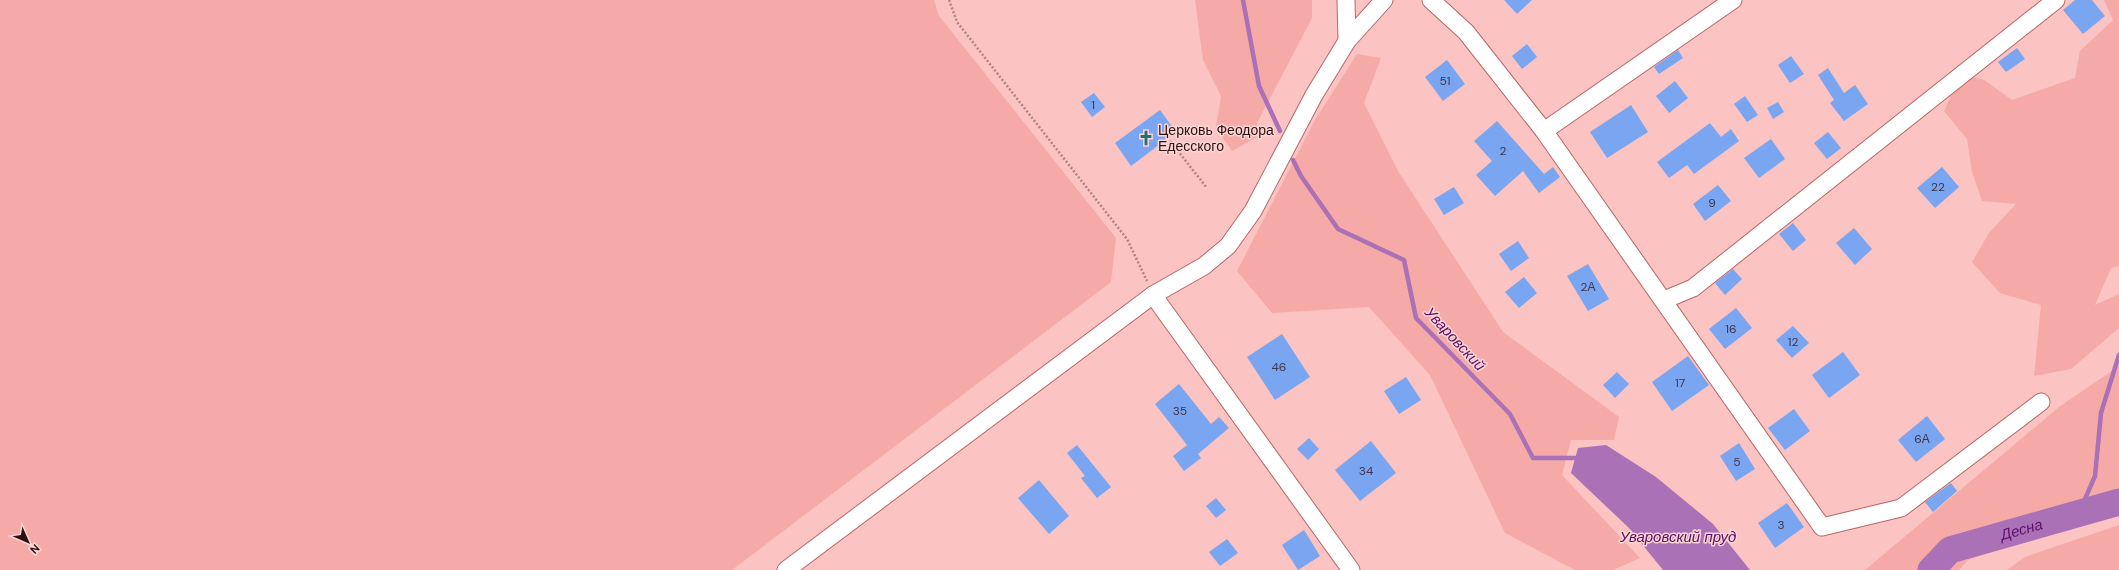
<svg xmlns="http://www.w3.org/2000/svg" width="2119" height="570" font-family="'DM Sans',sans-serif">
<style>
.green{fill:#f5aaa8}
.water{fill:#ab71b6}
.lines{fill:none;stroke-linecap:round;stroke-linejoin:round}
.stream{stroke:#ab71b6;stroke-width:4.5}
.river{stroke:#ab71b6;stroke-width:27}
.building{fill:#7aa5f0}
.minor-casing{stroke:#b96665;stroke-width:19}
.path{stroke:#b28381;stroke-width:2.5;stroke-dasharray:2 2;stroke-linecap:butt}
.minor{stroke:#fff;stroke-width:17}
.labels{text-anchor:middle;stroke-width:3;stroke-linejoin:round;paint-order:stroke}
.number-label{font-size:12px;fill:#423548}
.poi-label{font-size:14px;fill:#301010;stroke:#fcd6d4;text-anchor:start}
.water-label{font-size:15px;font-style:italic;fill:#5a0e67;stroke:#fcd6d4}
</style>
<rect width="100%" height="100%" fill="#fbc3c1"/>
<g class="green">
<path d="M0,0h934l5,16 177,222 -5,44 -379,288h-732z"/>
<path d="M1195,0h117v18l-55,105v14l-25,14 -16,-23 5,-32 -18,-36z"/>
<path d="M2104,0h15v266l-8,2 -16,37 24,-11v34l-48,41 -37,7 7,-71 -41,-12 -28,-31 17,-29 27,-29 -34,-3 -10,-29 -5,-33 -23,-28 17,-37 23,6 28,20 63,-22 5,-27 33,-31z"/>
<path d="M1357,54l24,4 -17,45 34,68 105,161 116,85 -5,23h-43l-9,35 78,83 -27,12h-38l-70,-37 -75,-158 -61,-68 -97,6 -35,-42 78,-151z"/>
<path d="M2119,366v141l-151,53 -9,10h-94l194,-163z"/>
<path d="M2119,525v45h-112l18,-13z"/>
</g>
<path class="water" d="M1606,445l50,32 57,47 37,46h-87l-34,-42 -58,-55 7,-25z"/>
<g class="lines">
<g class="stream">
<path d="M1243,0l16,86 21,45"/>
<path d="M1293,160l8,16 37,53 66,31 12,58 94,96 23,44h42"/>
<path d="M2079,513l16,-37 6,-63 18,-58"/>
</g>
<path class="river" id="s1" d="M1931,570l19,-20 169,-48"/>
</g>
<g class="building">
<path d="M1504,0h28l-15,14z"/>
<path d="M2075,0h17l13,16 -22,18 -20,-24z"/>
<path d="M1527,44l10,13 -15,12 -10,-13z"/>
<path d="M2017,48l8,11 -19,13 -8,-10z"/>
<path d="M1678,50l5,8 -24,16 -5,-7 -17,12z"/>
<path d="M1791,56l13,18 -14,9 -12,-18z"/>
<path d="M1447,60l18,24 -22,17 -18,-24z"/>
<path d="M1828,68l16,25 11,-8 13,19 -24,17 -14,-18 4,-3 -16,-25z"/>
<path d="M1675,81l13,17 -19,15 -13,-17z"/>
<path d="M1094,93l11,14 -13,10 -11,-15z"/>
<path d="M1745,96l13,19 -11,7 -13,-18z"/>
<path d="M1778,102l6,10 -11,7 -6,-11z"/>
<path d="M1631,105l17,27 -41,26 -17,-26z"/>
<path d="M1160,110l16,22 -45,34 -16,-23z"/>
<path d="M1497,121l47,53 9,-7 7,10 -21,16 -16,-22 -28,25 -19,-21 16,-14 -18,-20z"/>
<path d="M1710,123l11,14 10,-8 8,12 -45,33 -7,-9 -18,13 -12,-16z"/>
<path d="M1828,132l13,16 -14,11 -13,-16z"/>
<path d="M1771,139l14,20 -26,19 -15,-20z"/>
<path d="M1942,167l17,20 -24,21 -18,-20z"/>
<path d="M1718,185l13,16 -26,20 -12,-17z"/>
<path d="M1454,187l10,16 -20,12 -10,-16z"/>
<path d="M1793,223l13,17 -13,11 -14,-17z"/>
<path d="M1854,228l18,21 -17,16 -19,-22z"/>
<path d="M1518,241l11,17 -18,13 -12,-17z"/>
<path d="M1588,264l21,35 -21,12 -21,-35z"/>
<path d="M1733,269l9,10 -17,16 -10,-12z"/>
<path d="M1524,277l13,16 -18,15 -14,-16z"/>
<path d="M1736,308l16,20 -27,21 -16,-20z"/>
<path d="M1793,326l16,17 -17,15 -16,-18z"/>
<path d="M1282,334l28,43 -35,23 -28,-43z"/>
<path d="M1843,352l17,23 -31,23 -17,-23z"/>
<path d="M1688,356l21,29 -37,26 -20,-29z"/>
<path d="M1617,372l12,12 -14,14 -12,-13z"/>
<path d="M1406,377l15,23 -22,14 -15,-23z"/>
<path d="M1179,384l32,40 8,-7 10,11 -31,26 3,4 -17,13 -11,-15 14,-11 -32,-41z"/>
<path d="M1794,409l16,22 -25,19 -17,-22z"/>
<path d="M1927,416l18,23 -29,23 -18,-22z"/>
<path d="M1309,438l10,11 -11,11 -11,-11z"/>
<path d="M1371,441l25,32 -36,28 -25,-31z"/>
<path d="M1739,443l16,26 -19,12 -16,-25z"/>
<path d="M1077,445l34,42 -14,11 -16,-20 4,-2 -18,-23z"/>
<path d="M1039,480l30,36 -20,18 -31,-36z"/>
<path d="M1951,483l6,8 -24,21 -8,-10z"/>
<path d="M1216,498l10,12 -10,8 -10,-12z"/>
<path d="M1787,503l17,24 -29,21 -17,-25z"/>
<path d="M1304,530l16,26 -22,14 -16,-25z"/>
<path d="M1227,539l11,14 -18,13 -11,-14z"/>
</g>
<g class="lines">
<g class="minor-casing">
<g id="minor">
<path d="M1346,0l1,41"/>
<path d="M1431,0l35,32 78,99 278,396 79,-19 140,-106"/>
<path d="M1544,131l189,-131"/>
<path d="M1153,295l198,275"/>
<path d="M1664,300l29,-12 363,-288"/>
<path d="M786,570l367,-275 51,-29 24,-20 25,-35 61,-116 33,-54 37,-41"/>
</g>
</g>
<g class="path">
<path d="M949,0l8,22 170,217 20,42"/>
<path d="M1170,141l37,47"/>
</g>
<use href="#minor" class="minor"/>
</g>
<defs>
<g id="church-bare" transform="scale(1.2)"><path d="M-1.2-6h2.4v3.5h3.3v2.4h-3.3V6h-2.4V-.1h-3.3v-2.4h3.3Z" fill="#257075" stroke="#fcd6d4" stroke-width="2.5" paint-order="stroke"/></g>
</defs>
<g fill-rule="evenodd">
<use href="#church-bare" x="1146" y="138"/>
</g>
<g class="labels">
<g class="number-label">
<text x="1445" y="85">51</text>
<text x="1093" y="109">1</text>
<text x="1503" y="155">2</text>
<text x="1938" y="191">22</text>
<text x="1712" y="207">9</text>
<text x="1588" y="291">2А</text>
<text x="1731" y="333">16</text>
<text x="1793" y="346">12</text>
<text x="1279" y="371">46</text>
<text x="1680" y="387">17</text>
<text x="1180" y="415">35</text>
<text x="1922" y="443">6А</text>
<text x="1737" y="466">5</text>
<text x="1366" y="475">34</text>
<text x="1781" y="529">3</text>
</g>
<g class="poi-label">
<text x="1158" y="135">Церковь Феодора<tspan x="1158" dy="16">Едесского</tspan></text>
</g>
<g class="water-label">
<text transform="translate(1455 339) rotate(47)" y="5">Уваровский</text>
<text dy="5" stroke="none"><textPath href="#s1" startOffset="102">Десна</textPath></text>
<text x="1678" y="542">Уваровский пруд</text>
</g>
</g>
<g transform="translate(28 542) rotate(135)" stroke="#fcd6d4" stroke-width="3" paint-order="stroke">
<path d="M0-3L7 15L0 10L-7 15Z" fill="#301010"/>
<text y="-6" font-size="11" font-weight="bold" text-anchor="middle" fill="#301010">N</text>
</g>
</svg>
